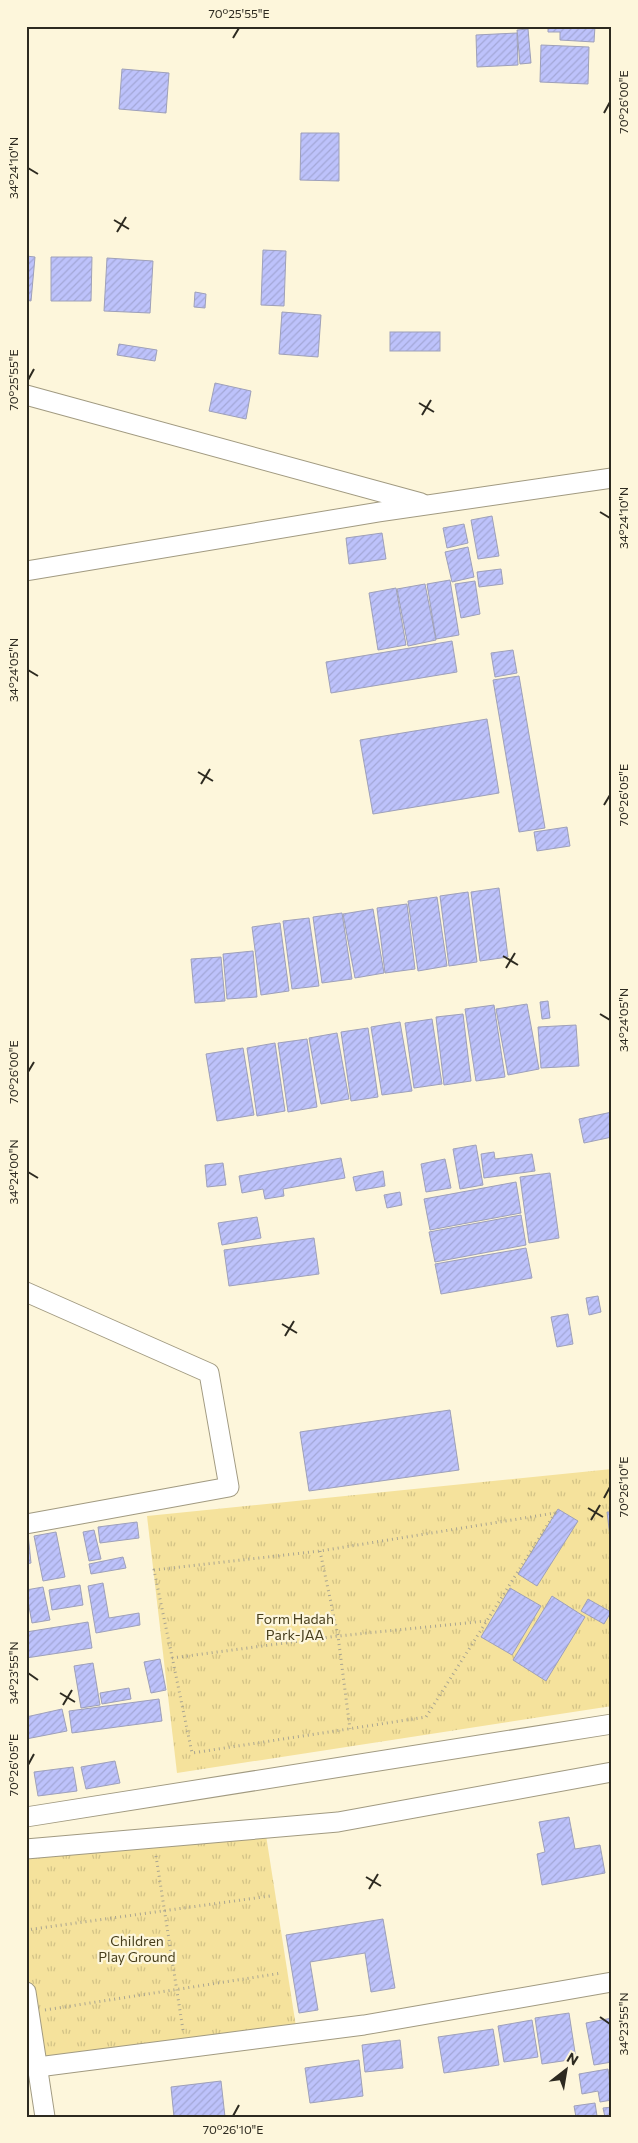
<svg xmlns="http://www.w3.org/2000/svg" width="638" height="2143" font-family="Commissioner,sans-serif">
<style>
.grass{fill:url(#grass-tufts)}
.building{fill:url(#building-hatch);stroke:#9ea0b9}
.lines{fill:none;stroke-linecap:round;stroke-linejoin:round}
.minor-casing{stroke:#a19a81;stroke-width:21}
.path{stroke:#aaa590;stroke-width:3;stroke-dasharray:1 4;stroke-linecap:butt}
.minor{stroke:#fff;stroke-width:19}
.ticks{fill:none;stroke:#2d2a20;stroke-width:2}
.labels{text-anchor:middle;stroke-width:4.5;stroke-linejoin:round;paint-order:stroke}
.park-label{font-size:14px;fill:#473e1c;stroke:#fdf6db}
.neatline{fill:none;stroke:#2d2a20;stroke-width:2}
.ticks-label{font-size:12px;text-anchor:middle;fill:#2d2a20}
</style>
<defs>
<pattern id="grass-tufts" width="24" height="20" patternUnits="userSpaceOnUse" patternTransform="scale(1.25)"><rect width="24" height="20" fill="#f5e29c"/><path d="M3 7l-1-3M5 7V3M7 7l1-3M15 17l-1-3M17 17v-4M19 17l1-3" fill="none" stroke="#d2c286"/></pattern>
<pattern id="building-hatch" width="6" height="6" patternUnits="userSpaceOnUse" patternTransform="scale(1.25)"><rect width="6" height="6" fill="#bdc2fb"/><path d="M-1 1l2-2M0 6l6-6M5 7l2-2" fill="none" stroke="#a3a7d7"/></pattern>
</defs>
<rect width="100%" height="100%" fill="#fdf6db"/>
<g class="grass">
<path d="M612,1469v237l-435,67 -30,-257z"/>
<path d="M265,1829l32,204 -259,34 -12,-116v-94z"/>
</g>
<g class="building">
<path d="M478,26h34v1l-34,1z"/>
<path d="M548,26h47l-1,16 -34,-2v-8h-12z"/>
<path d="M528,29l3,34 -11,1 -3,-34z"/>
<path d="M517,33l1,32 -41,2 -1,-32z"/>
<path d="M541,45l48,2 -1,37 -48,-2z"/>
<path d="M122,69l47,4 -3,40 -47,-4z"/>
<path d="M301,133h38v48l-39,-1z"/>
<path d="M263,250l23,1 -2,55 -23,-1z"/>
<path d="M26,256l9,1 -4,44 -5,-1z"/>
<path d="M51,257h41l-1,44h-40z"/>
<path d="M107,258l46,3 -3,52 -46,-2z"/>
<path d="M195,292l11,2 -1,14 -11,-1z"/>
<path d="M282,312l39,3 -3,42 -39,-3z"/>
<rect x="390" y="332" width="50" height="19"/>
<path d="M119,344l38,6 -2,11 -38,-6z"/>
<path d="M215,383l36,8 -5,28 -37,-8z"/>
<path d="M492,516l7,40 -21,3 -7,-39z"/>
<path d="M464,524l4,19 -21,5 -4,-20z"/>
<path d="M382,533l4,26 -37,5 -3,-26z"/>
<path d="M468,547l6,30 -22,5 -7,-30z"/>
<path d="M501,569l2,15 -24,3 -2,-15z"/>
<path d="M450,580l9,55 -23,4 -9,-55z"/>
<path d="M475,581l5,33 -19,4 -6,-34z"/>
<path d="M425,584l11,56 -28,6 -11,-57z"/>
<path d="M396,588l10,57 -28,5 -9,-57z"/>
<path d="M452,641l5,31 -126,21 -5,-31z"/>
<path d="M513,650l4,23 -22,4 -4,-24z"/>
<path d="M519,676l26,152 -26,4 -26,-152z"/>
<path d="M487,719l12,74 -126,21 -13,-74z"/>
<path d="M567,827l3,19 -33,5 -3,-19z"/>
<path d="M499,888l9,69 -28,4 -9,-69z"/>
<path d="M468,892l9,70 -28,4 -9,-70z"/>
<path d="M437,897l10,69 -29,5 -10,-70z"/>
<path d="M407,904l8,65 -30,4 -8,-65z"/>
<path d="M373,909l11,64 -29,5 -12,-64z"/>
<path d="M342,913l10,66 -30,4 -9,-66z"/>
<path d="M309,918l10,68 -27,3 -9,-68z"/>
<path d="M280,923l9,68 -28,4 -9,-68z"/>
<path d="M253,951l4,46 -30,2 -4,-45z"/>
<path d="M221,957l4,44 -30,2 -4,-44z"/>
<path d="M548,1001l2,17 -8,1 -2,-17z"/>
<path d="M527,1004l12,65 -31,6 -12,-66z"/>
<path d="M494,1005l11,72 -29,4 -11,-72z"/>
<path d="M463,1014l8,67 -27,4 -8,-68z"/>
<path d="M432,1019l10,65 -28,4 -9,-65z"/>
<path d="M400,1022l12,69 -30,4 -11,-68z"/>
<path d="M576,1025l3,41 -38,2 -3,-41z"/>
<path d="M368,1028l10,69 -27,4 -10,-69z"/>
<path d="M337,1033l12,66 -28,5 -12,-66z"/>
<path d="M307,1039l10,68 -29,5 -10,-69z"/>
<path d="M275,1043l10,68 -28,5 -10,-68z"/>
<path d="M243,1048l11,67 -37,6 -11,-67z"/>
<path d="M612,1112v25l-28,6 -5,-24z"/>
<path d="M476,1145l7,40 -23,4 -7,-40z"/>
<path d="M494,1152l1,7 37,-5 3,17 -51,7 -3,-24z"/>
<path d="M341,1158l4,20 -62,11 1,7 -19,3 -2,-10 -21,4 -3,-17z"/>
<path d="M445,1159l6,29 -25,4 -5,-28z"/>
<path d="M223,1163l3,22 -19,2 -2,-22z"/>
<path d="M383,1171l2,15 -29,5 -3,-14z"/>
<path d="M550,1173l9,65 -30,5 -9,-66z"/>
<path d="M516,1182l5,31 -91,17 -6,-31z"/>
<path d="M400,1192l2,13 -15,3 -3,-13z"/>
<path d="M521,1215l5,30 -91,17 -6,-30z"/>
<path d="M257,1217l4,21 -39,7 -4,-22z"/>
<path d="M314,1238l5,36 -90,12 -5,-36z"/>
<path d="M526,1248l6,30 -91,16 -6,-30z"/>
<path d="M598,1296l3,16 -12,3 -3,-17z"/>
<path d="M568,1314l5,30 -16,3 -6,-30z"/>
<path d="M450,1410l9,60 -150,21 -9,-59z"/>
<path d="M558,1509l20,12 -41,65 -19,-12z"/>
<path d="M607,1512h5v41z"/>
<path d="M137,1522l2,16 -39,5 -2,-16z"/>
<path d="M94,1530l7,29 -12,2 -6,-29z"/>
<path d="M56,1532l9,45 -22,4 -9,-45z"/>
<path d="M28,1534l3,29 -5,1v-29z"/>
<path d="M123,1557l3,11 -35,6 -2,-10z"/>
<path d="M103,1583l6,35 30,-5 1,12 -44,8 -8,-47z"/>
<path d="M80,1585l3,20 -31,5 -3,-20z"/>
<path d="M43,1587l7,33 -18,3 -6,-33z"/>
<path d="M510,1588l31,18 -29,49 -31,-18z"/>
<path d="M552,1596l33,21 -39,64 -33,-21z"/>
<path d="M588,1599l23,13 -7,12 -23,-13z"/>
<path d="M88,1622l4,26 -66,10v-26z"/>
<path d="M160,1659l6,31 -15,3 -7,-31z"/>
<path d="M93,1663l7,42 -19,3 -7,-42z"/>
<path d="M129,1688l2,11 -29,5 -2,-11z"/>
<path d="M159,1699l3,22 -90,12 -3,-22z"/>
<path d="M62,1709l5,22 -41,8v-22z"/>
<path d="M115,1761l5,22 -34,6 -5,-22z"/>
<path d="M73,1767l4,24 -39,5 -4,-24z"/>
<path d="M569,1817l6,32 25,-4 5,28 -63,12 -5,-31 8,-2 -6,-30z"/>
<path d="M383,1919l12,69 -24,4 -6,-39 -55,9 8,48 -19,3 -13,-78z"/>
<path d="M569,2013l7,46 -34,5 -7,-46z"/>
<path d="M612,2018v44l-18,3 -8,-42z"/>
<path d="M532,2020l6,37 -34,5 -6,-36z"/>
<path d="M493,2029l6,36 -55,8 -6,-36z"/>
<path d="M400,2040l3,28 -38,4 -3,-27z"/>
<path d="M359,2060l4,36 -53,7 -5,-35z"/>
<path d="M608,2069l4,31 -12,2 -2,-11 -16,3 -3,-20z"/>
<path d="M221,2081l4,36h-51l-3,-30z"/>
<path d="M595,2103l2,13 -21,1 -2,-11z"/>
<path d="M612,2107v10h-7l-2,-9z"/>
</g>
<g class="lines">
<g class="minor-casing">
<g id="minor">
<path d="M26,395l395,108"/>
<path d="M26,571l353,-59 233,-34"/>
<path d="M26,1292l183,81 20,114 -203,37"/>
<path d="M26,1817l586,-93"/>
<path d="M26,1849l312,-27 274,-50"/>
<path d="M26,1992l19,125"/>
<path d="M38,2067l326,-42 248,-43"/>
</g>
</g>
<g class="path">
<path d="M555,1513l-129,204 -234,36 -38,-183 166,-19z"/>
<path d="M320,1551l18,85 12,93"/>
<path d="M172,1658l166,-22 148,-15"/>
<path d="M156,1856l27,174"/>
<path d="M26,1930l244,-34"/>
<path d="M45,2010l237,-37"/>
</g>
<use href="#minor" class="minor"/>
</g>
<path class="ticks" d="M233,38l6,-10M604,113l6,-11M28,168l10,6M114,220l15,9M117,232l9,-15M28,380l6,-11M419,403l15,9M422,415l9,-15M600,512l10,6M28,670l10,6M198,772l15,9M201,784l9,-15M604,805l6,-10M503,956l15,9M506,968l9,-15M600,1014l10,6M28,1072l6,-10M28,1172l10,6M282,1324l15,9M285,1336l9,-15M604,1498l6,-11M588,1508l15,9M591,1520l9,-15M28,1673l10,7M60,1693l15,9M63,1705l9,-15M28,1765l6,-11M366,1877l15,9M369,1889l9,-15M600,2017l10,7M233,2116l6,-11"/>
<g class="labels">
<g class="park-label">
<text x="295" y="1624">Form Hadah<tspan x="295" dy="16">Park-JAA</tspan></text>
<text x="137" y="1946">Children<tspan x="137" dy="16">Play Ground</tspan></text>
</g>
</g>
<rect width="638" height="2143" fill="none" stroke="#fdf6db" stroke-width="55"/>
<g transform="translate(566 2070) rotate(31)" stroke="#fdf6db" stroke-width="4" paint-order="stroke">
<path d="M0-4L9 19L0 12L-9 19Z" fill="#2d2a20"/>
<text y="-8" font-size="14" font-weight="bold" text-anchor="middle" fill="#2d2a20">N</text>
</g>
<rect x="28" y="28" width="582" height="2088" class="neatline"/>
<g class="ticks-label">
<text x="239" y="18">70°25'55"E</text>
<text transform="translate(624 102) rotate(-90)" y="4">70°26'00"E</text>
<text transform="translate(14 168) rotate(-90)" y="4">34°24'10"N</text>
<text transform="translate(14 380) rotate(-90)" y="4">70°25'55"E</text>
<text transform="translate(624 518) rotate(-90)" y="4">34°24'10"N</text>
<text transform="translate(14 670) rotate(-90)" y="4">34°24'05"N</text>
<text transform="translate(624 795) rotate(-90)" y="4">70°26'05"E</text>
<text transform="translate(624 1020) rotate(-90)" y="4">34°24'05"N</text>
<text transform="translate(14 1072) rotate(-90)" y="4">70°26'00"E</text>
<text transform="translate(14 1172) rotate(-90)" y="4">34°24'00"N</text>
<text transform="translate(624 1487) rotate(-90)" y="4">70°26'10"E</text>
<text transform="translate(14 1673) rotate(-90)" y="4">34°23'55"N</text>
<text transform="translate(14 1765) rotate(-90)" y="4">70°26'05"E</text>
<text transform="translate(624 2024) rotate(-90)" y="4">34°23'55"N</text>
<text x="233" y="2134">70°26'10"E</text>
</g>
</svg>
